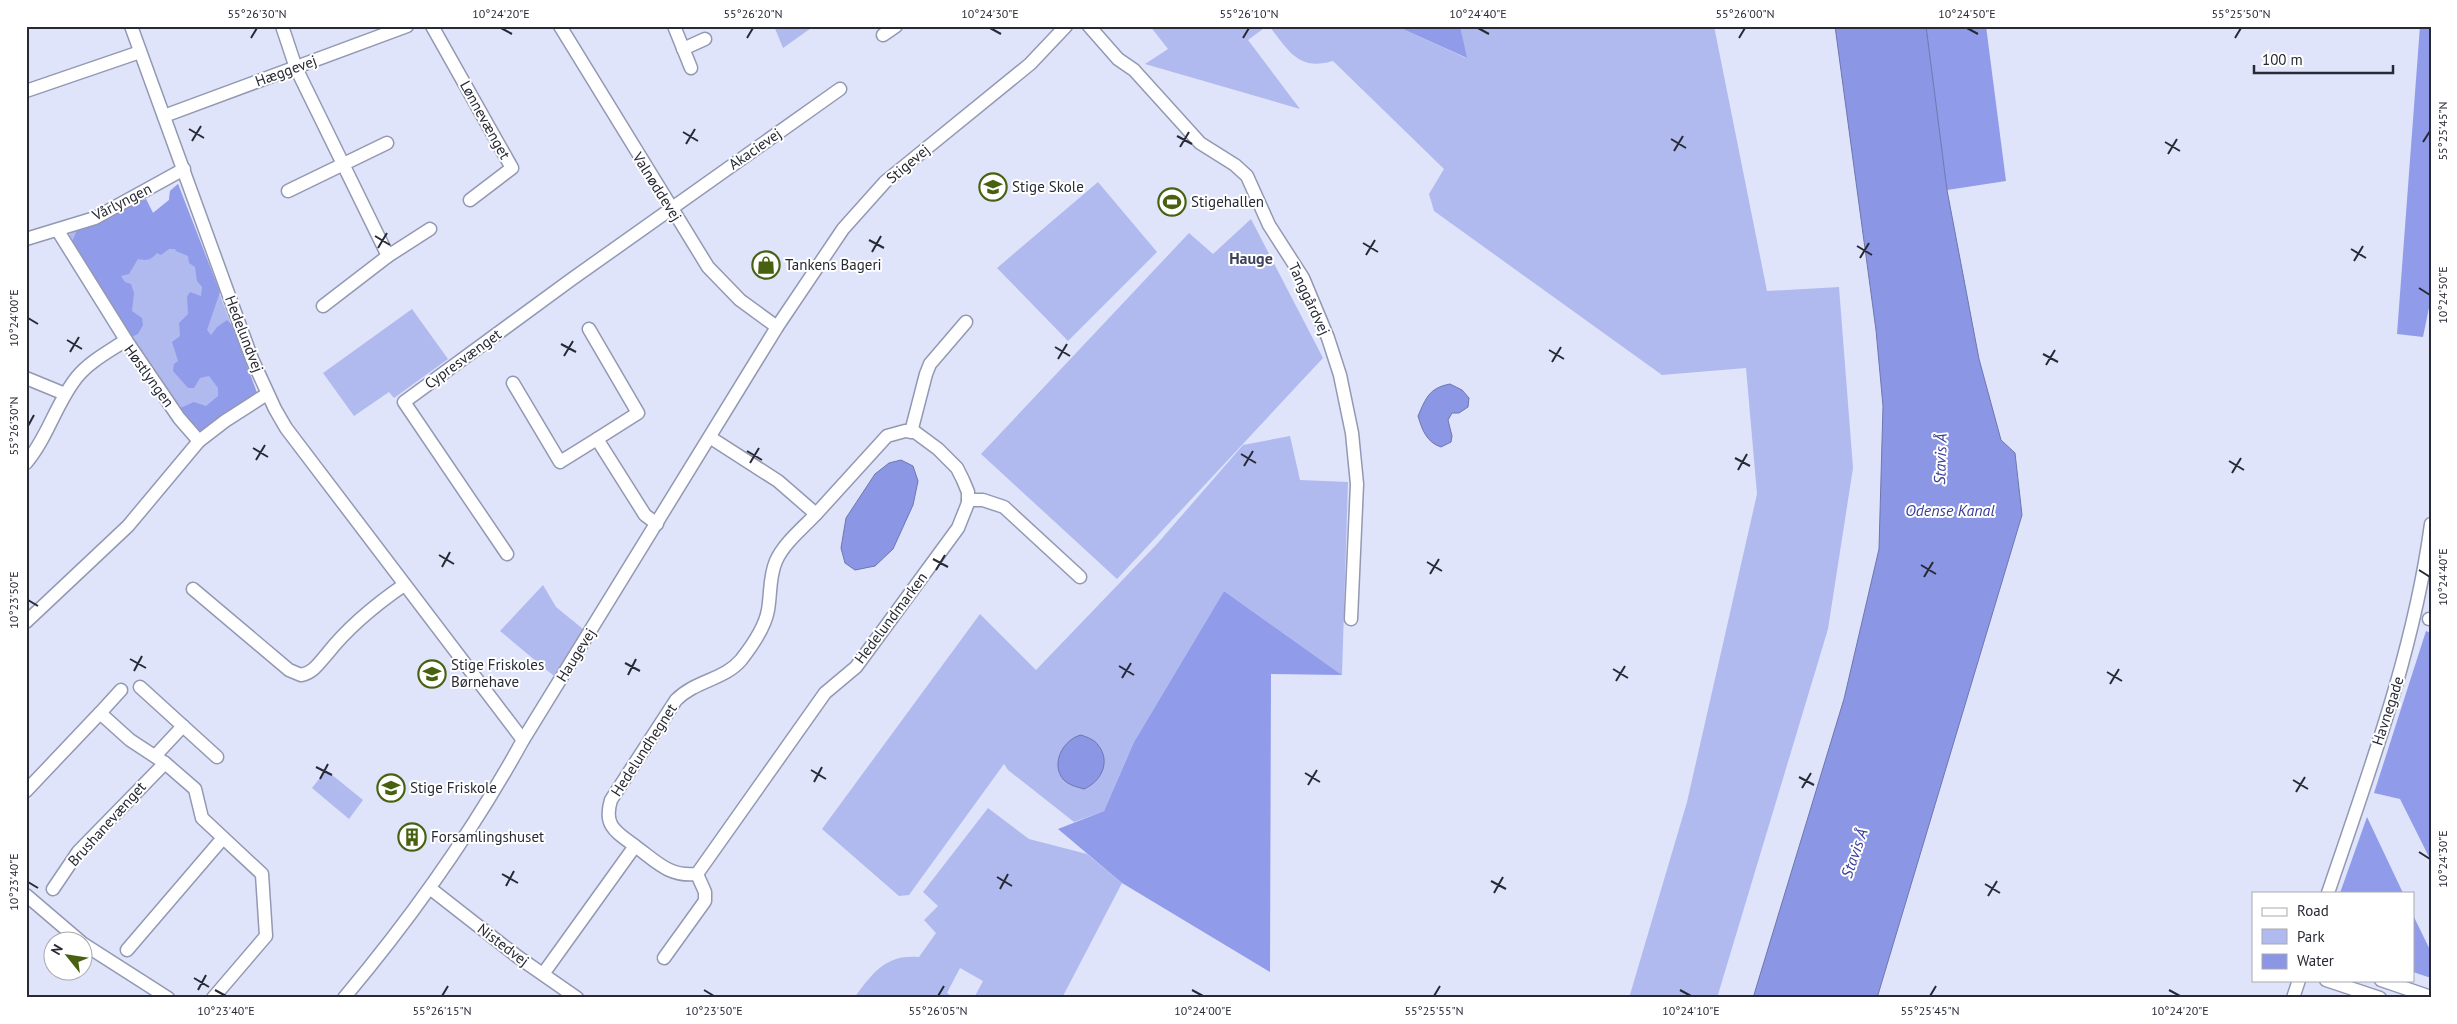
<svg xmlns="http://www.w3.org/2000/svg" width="2457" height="1024" font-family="'PT Sans',sans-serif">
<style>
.green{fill:#b0baef}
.forest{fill:#909cea}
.water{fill:#8b97e4;stroke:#6d76af}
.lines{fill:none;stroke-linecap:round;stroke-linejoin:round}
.minor-casing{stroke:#9398b3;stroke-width:15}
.minor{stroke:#fff;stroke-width:12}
.ticks{fill:none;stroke:#272934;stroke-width:2}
.labels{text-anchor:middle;stroke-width:4;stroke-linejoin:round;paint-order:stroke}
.street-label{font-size:15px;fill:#272934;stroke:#fff}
.poi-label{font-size:15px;fill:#272934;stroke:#fff;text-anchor:start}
.neighbourhood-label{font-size:16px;font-weight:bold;fill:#3e4259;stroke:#fff}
.water-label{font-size:16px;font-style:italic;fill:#3b3f99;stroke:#fff}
.neatline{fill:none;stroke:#272934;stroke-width:2}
.ticks-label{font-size:12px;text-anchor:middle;fill:#272934}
</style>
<rect width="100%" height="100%" fill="#dfe4fb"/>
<g class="green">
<path d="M774,26h40l-31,22z"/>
<path d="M1150,26h117l-19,14 52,69 -155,-45 23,-15z"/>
<path d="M1269,26h127l70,32 -6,-32h254l53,265 72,-4 14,181 -25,161 -111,369h-88l58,-196 70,-308 -11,-126 -84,7 -228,-164 -5,-17 15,-25 -111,-108c-35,10 -44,-10 -64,-35z"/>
<path d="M1098,182l59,70 -89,89 -71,-73z"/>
<path d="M178,184l79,209 -75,22 -53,-77 -61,-102 4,-4 74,-33 7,14 16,-13 1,-9z"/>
<path d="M1251,219l72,139 -206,221 -136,-125 208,-221 24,21z"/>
<path d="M412,309l36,50 -54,39 -5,-6 -35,24 -31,-43z"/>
<path d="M1290,436l10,44 48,2 -6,193 -118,-84 -90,151 -30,69 -30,11 -66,-52 -4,-6 -95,131 -10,1 -77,-67 158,-215 56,56 121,-126 86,-99z"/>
<path d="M543,585l13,22 27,22 -29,47 -54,-45z"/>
<path d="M326,770l37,30 -14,19 -37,-31z"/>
<path d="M988,808l41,31 58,15 35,29 -60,115h-88l9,-17 -23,-13 -13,25 7,5h-100c19,-25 31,-44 65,-41l17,-24 -12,-13 14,-14 -15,-14z"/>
</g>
<g class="forest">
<path d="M1396,26h64l7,32z"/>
<path d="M1926,26h60l20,155 -59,9z"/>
<path d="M2420,26h11v272l-8,39 -26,-3z"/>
<path d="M178,184l42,108 -13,38 4,5 6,-8 10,-7 5,5 25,68 -56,39c-9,-2 -19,-15 -21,-24l14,-6 12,4 12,-10v-8l-9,-12 -9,2 -6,10h-6l-15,-17 1,-7 4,-3 -6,-19 8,-6 -1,-13 9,-9 -1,-17 3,-5 11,4 1,-9 -5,-6 -2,-14 -6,-4 -1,-7 -12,-5 -1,-2h-6l-8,6 -4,-2c-6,7 -10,8 -19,6l-9,15 -8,2 4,6 6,2 3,9 -2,18 10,7 1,7 -5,9 -9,4 -58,-94 6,-14 69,-31 7,14 16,-13 1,-9z"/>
<path d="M1224,591l118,84 -71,-1 -1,298 -148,-89 -64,-54 46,-18 30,-69z"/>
<path d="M2426,631l5,2v228l-31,-62 -26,-6z"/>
<path d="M2367,817l36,76h-63z"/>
<path d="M2413,915l18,37v26l-18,-6z"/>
</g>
<g class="water">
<path d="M1835,26h91l21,164 32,169 22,81 14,13 7,62 -145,483h-124l91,-299 35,-150 4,-143 -7,-76z"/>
<path d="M1450,384l12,6 7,8 -1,9 -9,6h-7l-4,7 4,16 -1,6 -10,5c-15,-5 -19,-18 -23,-31 8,-18 11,-28 32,-32z"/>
<path d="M901,460l12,6 5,15 -5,24 -20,44 -18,17 -20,4 -10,-7 -4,-15 5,-30 29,-44 14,-11z"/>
<path d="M1081,735c6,2 14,5 17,10 13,16 4,36 -14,44 -7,-2 -16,-4 -21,-10 -13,-16 1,-40 18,-44z"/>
</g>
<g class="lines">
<g class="minor-casing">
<g id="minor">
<path d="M131,26l121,333 23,50 11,19 237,312"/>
<path d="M282,26l14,42 92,188 42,-27"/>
<path d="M432,26l80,142 -42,32"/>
<path d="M560,26l148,241 32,33 37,27"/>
<path d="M674,26l17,42"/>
<path d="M1089,26l29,33 16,11 66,73 35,22 12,11 22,49 34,53 25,60 12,37 12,58 5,51 -6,135"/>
<path d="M883,35l13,-9"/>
<path d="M683,49l22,-10"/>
<path d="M26,91l114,-39"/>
<path d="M164,116l243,-90"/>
<path d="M288,191l99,-48"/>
<path d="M58,231l68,109"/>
<path d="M26,239l69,-21 89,-49"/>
<path d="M323,306l65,-50"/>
<path d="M589,329l49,84 -41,26 48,76 12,9"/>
<path d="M26,378l39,16"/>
<path d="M513,383l47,79 37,-23"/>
<path d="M911,432l15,-58 4,-10 36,-42"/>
<path d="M26,463c22,-26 30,-60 51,-86 13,-16 33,-26 49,-37l53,78 20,23"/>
<path d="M968,500h15l21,7 76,70"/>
<path d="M507,554l-103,-152 168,-123 268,-190"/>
<path d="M193,589l96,81 12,5c12,-2 18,-12 26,-21 22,-28 48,-49 77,-69"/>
<path d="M2429,619h2"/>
<path d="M26,622l102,-96 71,-85 26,-20 42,-27"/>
<path d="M140,687l77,70"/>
<path d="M100,713l21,-23"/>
<path d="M155,756l28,-30"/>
<path d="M26,791l74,-78 30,27 35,23"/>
<path d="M635,846c22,16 34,31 62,28l128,-181 31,-26 102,-139 10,-25v-11l-5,-12 -6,-12 -19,-19 -23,-17 -10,-1 -18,5 -71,78"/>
<path d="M53,889l25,-37 87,-89 30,26 7,29 60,56 4,62 -53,62"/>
<path d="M431,889l87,68 59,41"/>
<path d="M2328,893c41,-121 86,-242 103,-369"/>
<path d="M26,895l55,47"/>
<path d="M82,943l86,55"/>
<path d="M127,950l96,-112"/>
<path d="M664,958l41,-57v-9l-8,-18"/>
<path d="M543,974l92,-128c-19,-14 -32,-20 -24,-46l65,-100c20,-20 48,-20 65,-40 11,-14 24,-32 27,-50 3,-17 1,-33 8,-49 8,-18 27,-33 40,-47l-38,-33 -67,-43"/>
<path d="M2326,980l54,18"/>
<path d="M2381,980l50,17"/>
<path d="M344,998c68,-81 128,-165 179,-258l254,-413 66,-98 42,-47 145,-118 36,-38"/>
<path d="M2293,998l6,-18"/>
</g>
</g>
<use href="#minor" class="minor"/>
</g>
<path class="ticks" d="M501,28l11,6M990,28l11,6M1478,28l11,6M1967,28l11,6M251,38l6,-10M747,38l6,-10M1243,38l6,-10M1739,38l6,-10M2235,38l6,-10M189,129l15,9M683,132l15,9M1177,136l15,8M1671,139l15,9M192,141l9,-15M2165,142l15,9M2423,142l7,-11M686,144l9,-15M1180,147l9,-15M1674,151l9,-15M2168,154l9,-15M375,236l15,9M869,240l15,8M1363,243l15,9M1857,246l15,9M378,248l9,-15M2351,249l15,9M872,252l9,-16M1366,255l9,-15M1860,258l9,-15M2354,261l9,-15M2419,288l11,7M28,318l10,6M67,340l15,9M561,344l15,8M1055,347l15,9M1549,350l15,9M70,352l9,-15M2043,354l15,8M564,356l9,-15M1058,359l9,-15M1552,362l9,-15M2046,365l9,-15M28,426l6,-11M253,448l15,9M747,451l15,9M1241,454l15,9M1735,458l15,8M256,460l9,-15M2229,461l15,9M750,463l9,-15M1244,466l9,-15M1738,470l9,-16M2232,473l9,-15M439,555l15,9M933,559l15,8M1427,562l15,9M1921,565l15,9M442,567l8,-15M936,570l9,-15M2419,570l11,7M1430,574l9,-15M1924,577l9,-15M28,600l10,6M130,659l16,9M625,663l15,8M1119,666l15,9M1613,669l15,9M134,671l8,-15M2107,672l15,9M628,675l8,-16M1122,678l9,-15M1616,681l9,-15M2110,684l9,-15M316,767l16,8M811,770l15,9M1305,773l15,9M1799,777l15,8M320,779l8,-15M2293,780l15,9M814,782l8,-15M1308,785l9,-15M1802,788l9,-15M2296,792l9,-15M2419,852l11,7M502,874l16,9M997,877l15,9M1491,881l15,8M28,882l10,6M1985,884l15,9M506,886l8,-15M1000,889l8,-15M1494,893l9,-16M1988,896l9,-15M194,978l15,9M198,990l8,-15M215,990l11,6M704,990l10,6M1192,990l11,6M1680,990l11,6M2169,990l11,6M442,996l6,-10M938,996l6,-10M1434,996l6,-10M1930,996l6,-10"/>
<defs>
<g id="school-ring" transform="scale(1.4375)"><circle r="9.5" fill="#fff" stroke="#486110" stroke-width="1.5"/><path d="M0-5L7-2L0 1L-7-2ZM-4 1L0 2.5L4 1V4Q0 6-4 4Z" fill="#486110"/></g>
<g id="stadium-ring" transform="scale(1.4375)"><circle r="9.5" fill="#fff" stroke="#486110" stroke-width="1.5"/><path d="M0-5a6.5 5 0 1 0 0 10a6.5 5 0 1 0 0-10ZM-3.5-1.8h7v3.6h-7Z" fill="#486110"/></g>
<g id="shop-ring" transform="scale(1.4375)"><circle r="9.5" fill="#fff" stroke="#486110" stroke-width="1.5"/><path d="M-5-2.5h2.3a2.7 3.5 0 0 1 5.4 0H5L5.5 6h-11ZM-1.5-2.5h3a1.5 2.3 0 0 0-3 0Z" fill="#486110"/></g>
<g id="building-ring" transform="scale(1.4375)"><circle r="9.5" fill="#fff" stroke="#486110" stroke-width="1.5"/><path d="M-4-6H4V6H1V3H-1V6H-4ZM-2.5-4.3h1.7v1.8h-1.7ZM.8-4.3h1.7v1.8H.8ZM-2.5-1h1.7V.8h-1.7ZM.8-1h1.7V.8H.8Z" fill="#486110"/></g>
</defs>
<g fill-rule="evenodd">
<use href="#school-ring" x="993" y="187"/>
<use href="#stadium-ring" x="1172" y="202"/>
<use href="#shop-ring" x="766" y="265"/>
<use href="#school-ring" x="432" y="674"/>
<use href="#school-ring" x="391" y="788"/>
<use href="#building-ring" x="412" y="837"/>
</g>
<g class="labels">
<g class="street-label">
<text transform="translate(286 71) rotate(-20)" y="5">Hæggevej</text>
<text transform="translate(485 120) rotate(61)" y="5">Lønnevænget</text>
<text transform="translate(755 149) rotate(-35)" y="5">Akacievej</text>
<text transform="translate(908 164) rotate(-40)" y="5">Stigevej</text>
<text transform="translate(657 187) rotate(58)" y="5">Valnøddevej</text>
<text transform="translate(122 202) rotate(-27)" y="5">Vårlyngen</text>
<text transform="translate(1309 299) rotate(65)" y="5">Tanggårdvej</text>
<text transform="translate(244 334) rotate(69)" y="5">Hedelundvej</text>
<text transform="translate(463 359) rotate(-36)" y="5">Cypresvænget</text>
<text transform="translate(149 376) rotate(54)" y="5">Høstlyngen</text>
<text transform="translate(891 618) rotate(-53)" y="5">Hedelundmarken</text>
<text transform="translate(576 655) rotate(-58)" y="5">Haugevej</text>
<text transform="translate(2388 711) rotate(-72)" y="5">Havnegade</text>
<text transform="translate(644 750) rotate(-57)" y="5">Hedelundhegnet</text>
<text transform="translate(107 824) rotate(-48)" y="5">Brushanevænget</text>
<text transform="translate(503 945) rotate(37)" y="5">Nistedvej</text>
</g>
<g class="poi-label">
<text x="1012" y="192">Stige Skole</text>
<text x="1191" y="207">Stigehallen</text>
<text x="785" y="270">Tankens Bageri</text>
<text x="451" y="670">Stige Friskoles<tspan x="451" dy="17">Børnehave</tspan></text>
<text x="410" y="793">Stige Friskole</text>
<text x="431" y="842">Forsamlingshuset</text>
</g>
<g class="neighbourhood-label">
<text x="1251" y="264">Hauge</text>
</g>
<g class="water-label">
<text transform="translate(1940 459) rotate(-88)" y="6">Stavis Å</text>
<text x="1950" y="516">Odense Kanal</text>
<text transform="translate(1854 853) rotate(-71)" y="6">Stavis Å</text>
</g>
</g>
<rect width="2457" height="1024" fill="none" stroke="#ffffff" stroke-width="55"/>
<rect x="2252" y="892" width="162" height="90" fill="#ffffff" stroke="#a9a9ae"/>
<rect x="2262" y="908" width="25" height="8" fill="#ffffff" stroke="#a9a9ae"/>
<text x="2297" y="916" font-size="15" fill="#272934">Road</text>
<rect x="2262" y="929" width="25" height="15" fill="#b0baef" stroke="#a9a9ae"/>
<text x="2297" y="942" font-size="15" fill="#272934">Park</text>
<rect x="2262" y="954" width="25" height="15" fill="#8b97e4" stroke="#a9a9ae"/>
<text x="2297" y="966" font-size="15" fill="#272934">Water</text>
<g transform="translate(68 956) rotate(300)"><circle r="24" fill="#ffffff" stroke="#a9a9ae"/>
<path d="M0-4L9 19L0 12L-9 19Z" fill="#486110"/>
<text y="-8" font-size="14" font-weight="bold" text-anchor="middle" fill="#272934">N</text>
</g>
<path d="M2254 65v8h139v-8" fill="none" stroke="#272934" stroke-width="2.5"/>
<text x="2262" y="65" font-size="15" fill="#272934" stroke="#ffffff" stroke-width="4" paint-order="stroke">100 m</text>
<rect x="28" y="28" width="2402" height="968" class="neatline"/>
<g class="ticks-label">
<text x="257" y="18">55°26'30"N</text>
<text x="501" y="18">10°24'20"E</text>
<text x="753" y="18">55°26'20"N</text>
<text x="990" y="18">10°24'30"E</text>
<text x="1249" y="18">55°26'10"N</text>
<text x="1478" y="18">10°24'40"E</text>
<text x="1745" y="18">55°26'00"N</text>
<text x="1967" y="18">10°24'50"E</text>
<text x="2241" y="18">55°25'50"N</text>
<text transform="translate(2443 131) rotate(-90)" y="4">55°25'45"N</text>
<text transform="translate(2443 295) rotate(-90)" y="4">10°24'50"E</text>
<text transform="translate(14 318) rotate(-90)" y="4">10°24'00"E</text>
<text transform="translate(14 426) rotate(-90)" y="4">55°26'30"N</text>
<text transform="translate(2443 577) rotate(-90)" y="4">10°24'40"E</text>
<text transform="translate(14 600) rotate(-90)" y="4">10°23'50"E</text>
<text transform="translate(2443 859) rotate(-90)" y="4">10°24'30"E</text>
<text transform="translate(14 882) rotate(-90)" y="4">10°23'40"E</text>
<text x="226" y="1015">10°23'40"E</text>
<text x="442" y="1015">55°26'15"N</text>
<text x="714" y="1015">10°23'50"E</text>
<text x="938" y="1015">55°26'05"N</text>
<text x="1203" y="1015">10°24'00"E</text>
<text x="1434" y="1015">55°25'55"N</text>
<text x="1691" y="1015">10°24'10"E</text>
<text x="1930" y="1015">55°25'45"N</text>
<text x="2180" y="1015">10°24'20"E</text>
</g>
</svg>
